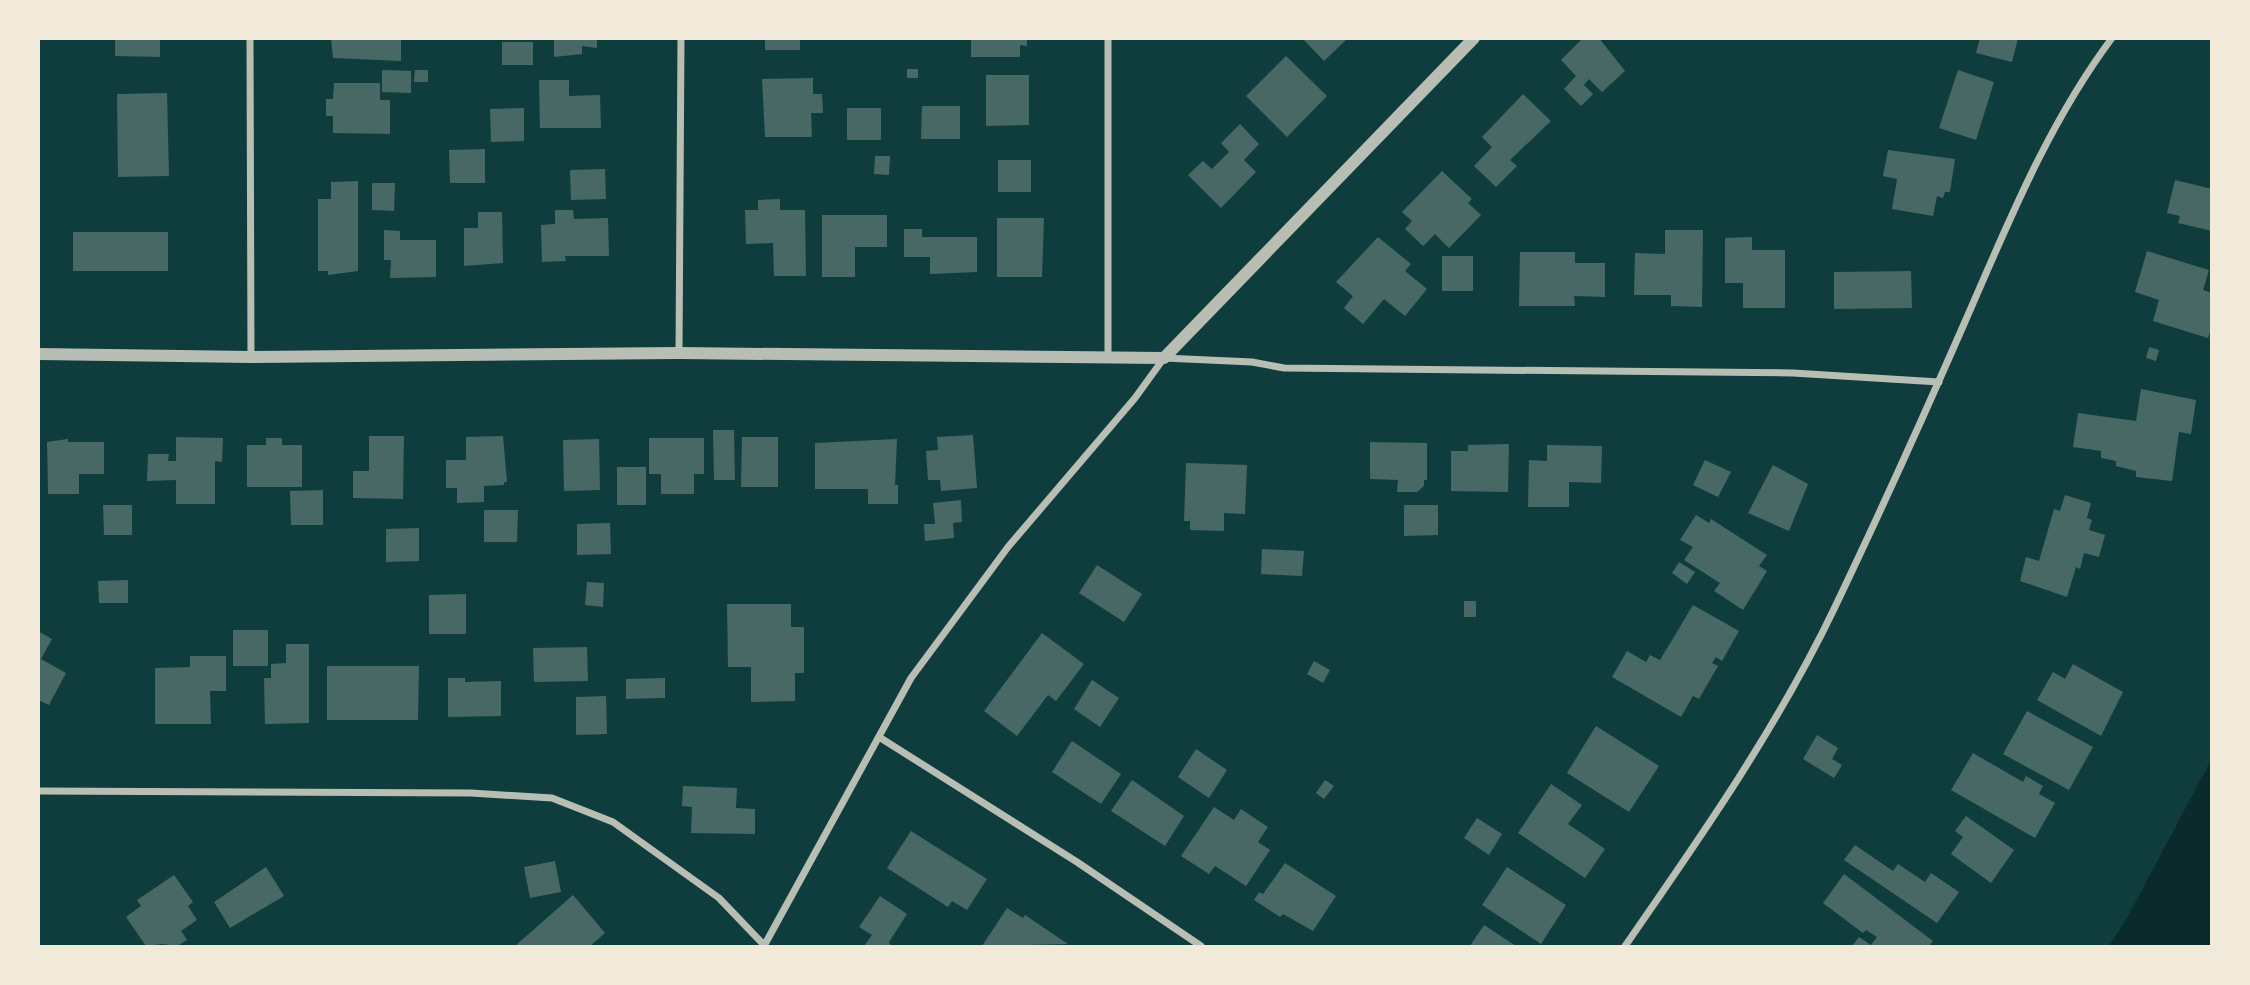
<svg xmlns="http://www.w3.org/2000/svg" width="2250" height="985" font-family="Bitter,serif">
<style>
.water{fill:#0a2a2b}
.building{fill:#486865}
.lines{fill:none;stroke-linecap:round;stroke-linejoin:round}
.minor{stroke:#b8beb3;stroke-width:7}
.tertiary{stroke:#b8beb3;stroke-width:12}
</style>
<rect width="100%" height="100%" fill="#0f3d3e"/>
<path class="water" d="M2211,760v186h-102l17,-26z"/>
<g class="building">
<path d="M115,38h45v19l-45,-1z"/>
<path d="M331,38h70v23l-68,-3z"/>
<path d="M554,38h43v10l-15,-2v8l-28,3z"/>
<rect x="765" y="38" width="35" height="12"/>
<path d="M985,38h42v8l-7,-1v12h-49v-17z"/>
<path d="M1302,38h46l-24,23z"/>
<path d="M1583,38h16l26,33 -23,21 -13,-13 -5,6 9,9 -12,12 -17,-17 12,-13 -15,-16z"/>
<path d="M1980,38h38l-6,24 -36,-9z"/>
<rect x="502" y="42" width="31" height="23"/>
<path d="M1286,56l41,40 -40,41 -41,-41z"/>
<rect x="907" y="69" width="11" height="9"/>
<path d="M382,70l29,1v22l-29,-1z"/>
<path d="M415,70h13v12h-14z"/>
<path d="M1958,70l36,12 -18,58 -37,-12z"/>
<path d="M986,75h43v50l-43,1z"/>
<path d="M813,78v16h9l1,19h-12l1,24h-47l-3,-58z"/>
<path d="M539,80h30v16l31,-1 1,33h-61z"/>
<path d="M334,83h46v17h10v34l-57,-1v-17h-7v-17h7z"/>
<path d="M167,93l2,83 -51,1 -1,-83z"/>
<path d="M1523,94l28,27 -41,39 7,6 -21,21 -22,-21 18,-19 -10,-10z"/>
<path d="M922,106h38v33h-39z"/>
<path d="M524,108v33l-33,1 -1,-33z"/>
<rect x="847" y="108" width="34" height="32"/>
<path d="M1240,124l19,20 -15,16 12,12 -35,36 -33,-33 15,-14 9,8 17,-17 -8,-9z"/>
<path d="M485,149v34h-35l-1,-33z"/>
<path d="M1888,150l67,9 -5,33h-5l-2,6 -6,-2 -4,20 -41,-7 5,-30 -14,-3z"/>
<path d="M875,156h15l-1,19 -15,-1z"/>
<rect x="998" y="160" width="33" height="32"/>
<path d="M605,169l1,30 -35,1 -1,-30z"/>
<path d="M1442,171l30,28 -4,4 13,12 -32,33 -14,-14 -12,12 -18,-17 7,-8 -10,-9z"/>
<path d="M2175,180l37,9v42l-34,-8 2,-7 -13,-3z"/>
<path d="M358,181v90l-30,4v-4h-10v-72h13v-17z"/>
<path d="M372,183h23l-1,28 -22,-1z"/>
<path d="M780,199v11h25l1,66h-32l-1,-33 -27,1 -1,-34h13v-10z"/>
<path d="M555,210h18l1,9 34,-1 1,38h-44l1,5 -24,1 -1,-37 14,-1z"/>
<path d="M478,212h24l1,51 -39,3v-38h14z"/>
<path d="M822,215h65v32h-32v30h-33z"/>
<path d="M997,218h47l-2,59h-45z"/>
<path d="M904,229h18v8h55v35l-47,2v-17h-26z"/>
<path d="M384,230l16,1v9h36v37l-46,1 1,-18h-7z"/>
<path d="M1665,230h38l-1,77 -31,-1v-11h-37l1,-42 30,1z"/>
<rect x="73" y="232" width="95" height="39"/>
<path d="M1378,237l33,27 -6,7 22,18 -22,27 -21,-17 -21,25 -19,-16 9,-12 -17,-14z"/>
<path d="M1752,237v13h33v58h-42v-25h-18v-45z"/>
<path d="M2147,251l62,19 -6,20 9,3v34l-4,11 -55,-17 6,-21 -24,-8z"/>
<path d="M1520,252h55v11h30v34l-31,-1 1,10h-56z"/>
<rect x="1442" y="256" width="31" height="35"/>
<path d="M1911,271l1,37 -78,1v-37z"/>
<path d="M2149,347l10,3 -3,11 -10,-3z"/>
<path d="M2141,389l55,11 -5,34 -12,-2 -7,49 -36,-4v-6l-20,-5v-5l-15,-3v-7l-28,-4 5,-34 58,8z"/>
<path d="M713,430h21l1,50h-21z"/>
<path d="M973,435l4,53 -36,3 -1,-11h-12l-2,-29 12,-1 -1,-13z"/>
<path d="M369,436h35l-1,63 -50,-1v-27h16z"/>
<path d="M503,436l4,46h-3v3l-20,1v16l-27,1v-15h-11v-28h20v-23z"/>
<path d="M176,437l47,1 -1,24 -7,-1v43h-39v-24l-29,1 1,-27h21l-1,7h8z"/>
<path d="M742,437h36v50h-37z"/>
<path d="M266,438h16v7h20v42h-55v-42h19z"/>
<path d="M649,438h55v36h-10v20h-33v-20h-12z"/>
<path d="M68,439v3h36v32h-25v20h-31l-1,-52z"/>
<path d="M599,439l1,51 -36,1 -1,-51z"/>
<path d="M897,439l-2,46h3v19h-30v-15h-53v-46z"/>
<path d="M1370,442l57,1v37h-3v6l-7,6h-20l1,-12 -28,-1z"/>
<path d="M1509,444l-1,48 -57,-1v-40h17v-6z"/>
<path d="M1547,445l55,1 -1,37 -32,-1v25h-41l1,-47 18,1z"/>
<path d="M1705,460l26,12 -13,25 -25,-12z"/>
<path d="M1186,463l61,2 -2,49 -21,-1v18l-34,-1v-9h-6z"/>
<path d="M1773,465l35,19 -19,47 -41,-18z"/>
<rect x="617" y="467" width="29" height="38"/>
<path d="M323,490v35h-32l-1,-34z"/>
<path d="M2065,495l26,8 -4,15 5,2 -3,10 16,5 -6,22 -15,-4 -4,16 -4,-2 -9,30 -47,-16 6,-24 13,4 15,-52 6,2z"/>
<path d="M961,500l1,22 -9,1 1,15 -29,3 -1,-17h11l-2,-21z"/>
<path d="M103,505h29v30h-28z"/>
<path d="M1404,505h34v30l-34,1z"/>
<path d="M484,510h34l-1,32h-33z"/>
<path d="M1696,515l13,8 2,-4 56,36 -8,11 8,5 -24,39 -29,-19 6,-8 -36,-23 9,-13 -13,-7z"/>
<path d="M610,523l1,31 -34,1v-31z"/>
<path d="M419,528v33l-33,1v-33z"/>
<path d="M1262,549l42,2 -2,25 -41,-2z"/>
<path d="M1679,562l16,10 -8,12 -15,-11z"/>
<path d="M1097,565l45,29 -18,28 -45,-29z"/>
<path d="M128,580v23h-29l-1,-22z"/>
<path d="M587,582l17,1 -1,24 -18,-2z"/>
<path d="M466,594v40h-37v-39z"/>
<rect x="1464" y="601" width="12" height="16"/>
<path d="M727,604h64v23h13v46h-9v28l-44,1v-35h-23z"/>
<path d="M1693,605l46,26 -17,30 -6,-4 -4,6 6,3 -19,33 -6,-3 -12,21 -69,-40 15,-26 19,11 4,-7 10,5z"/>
<rect x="233" y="630" width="35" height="36"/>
<path d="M38,631l14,8 -11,20 25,14 -17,32 -11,-5z"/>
<path d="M1042,633l42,31 -28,37 -8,-6 -31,41 -33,-25z"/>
<path d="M286,644h23v79l-44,1 -1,-46h7v-14l15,-1z"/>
<path d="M587,647l1,34 -54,1 -1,-34z"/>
<path d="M190,656h36v35h-16l1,33h-56v-56l35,-1z"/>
<path d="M1314,661l16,9 -7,13 -16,-9z"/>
<path d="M2073,664l50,28 -22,44 -64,-36 16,-28 12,7z"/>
<path d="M327,666h92l-1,54h-91z"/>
<path d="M448,678h17v4l36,-1v35l-53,1z"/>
<path d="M665,678v20l-39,1v-20z"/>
<path d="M1092,680l27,18 -19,29 -26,-18z"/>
<path d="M606,696l1,38 -31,1v-38z"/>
<path d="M2027,711l66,36 -24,43 -66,-36z"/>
<path d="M1596,726l63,40 -30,46 -62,-39z"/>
<path d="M1817,735l21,13 -6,11 10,6 -8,13 -31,-19z"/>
<path d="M1072,741l49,33 -20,30 -49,-32z"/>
<path d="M1196,749l31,21 -18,28 -31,-21z"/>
<path d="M1973,753l50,29 3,-6 17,10 -4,8 16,9 -20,35 -84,-48z"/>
<path d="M1132,780l52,36 -19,30 -54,-35z"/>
<path d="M1325,780l9,6 -10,13 -8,-6z"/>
<path d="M1551,784l31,21 -14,19 37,25 -20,29 -67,-45z"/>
<path d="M683,786l54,2 -1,20 19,1v25l-64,-1 1,-26 -10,-1z"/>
<path d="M1214,807l20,13 7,-11 27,18 -10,15 12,8 -24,36 -31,-20 -6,8 -28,-18z"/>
<path d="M1966,816l48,34 -23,33 -40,-29 12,-17 -8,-6z"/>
<path d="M1477,818l25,16 -13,21 -25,-17z"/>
<path d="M911,831l76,48 -20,31 -15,-9 -4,6 -61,-39z"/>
<path d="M1855,845l38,26 5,-7 27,18 6,-9 28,19 -22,31 -93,-63z"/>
<path d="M555,861l6,31 -31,6 -6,-31z"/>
<path d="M1285,863l51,33 -23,35 -30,-17 -3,3 -26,-17 5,-8 4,2z"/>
<path d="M266,867l18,29 -54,32 -16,-26z"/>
<path d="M1507,867l59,38 -25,39 -59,-39z"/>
<path d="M1844,874l89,67 -4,5h-77l7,-9 12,8 6,-8 -11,-7 -3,3 -40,-30z"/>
<path d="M174,875l19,27 -5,4 9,14 -16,11 6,9 -10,6 -15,-2 -16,2 -20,-29 15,-11 -4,-6z"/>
<path d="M573,895l32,38 -15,13h-75z"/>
<path d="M880,896l27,18 -18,28 2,4h-27l8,-11 -13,-8z"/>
<path d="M1007,908l16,10 2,-3 43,29 -86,2z"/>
<path d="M1484,925l32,21h-46z"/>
</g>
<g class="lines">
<g class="minor">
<path d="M250,38l1,319"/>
<path d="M1108,38v320"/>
<path d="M679,353l2,-315"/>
<path d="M879,737l198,125 124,84"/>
<path d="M38,791l433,2 81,5 61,24 106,76 46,48"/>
<path d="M764,946l147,-268 97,-131 127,-149 29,-40 88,4 32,6 509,5 146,9"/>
<path d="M1625,946c75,-108 152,-218 209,-337 45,-94 88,-189 130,-285 43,-98 83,-199 148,-286"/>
</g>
<path class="tertiary" d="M38,354l213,3 428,-4 485,5 310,-320"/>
</g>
<rect width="2250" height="985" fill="none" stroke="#f1e9da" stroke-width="80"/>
</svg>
